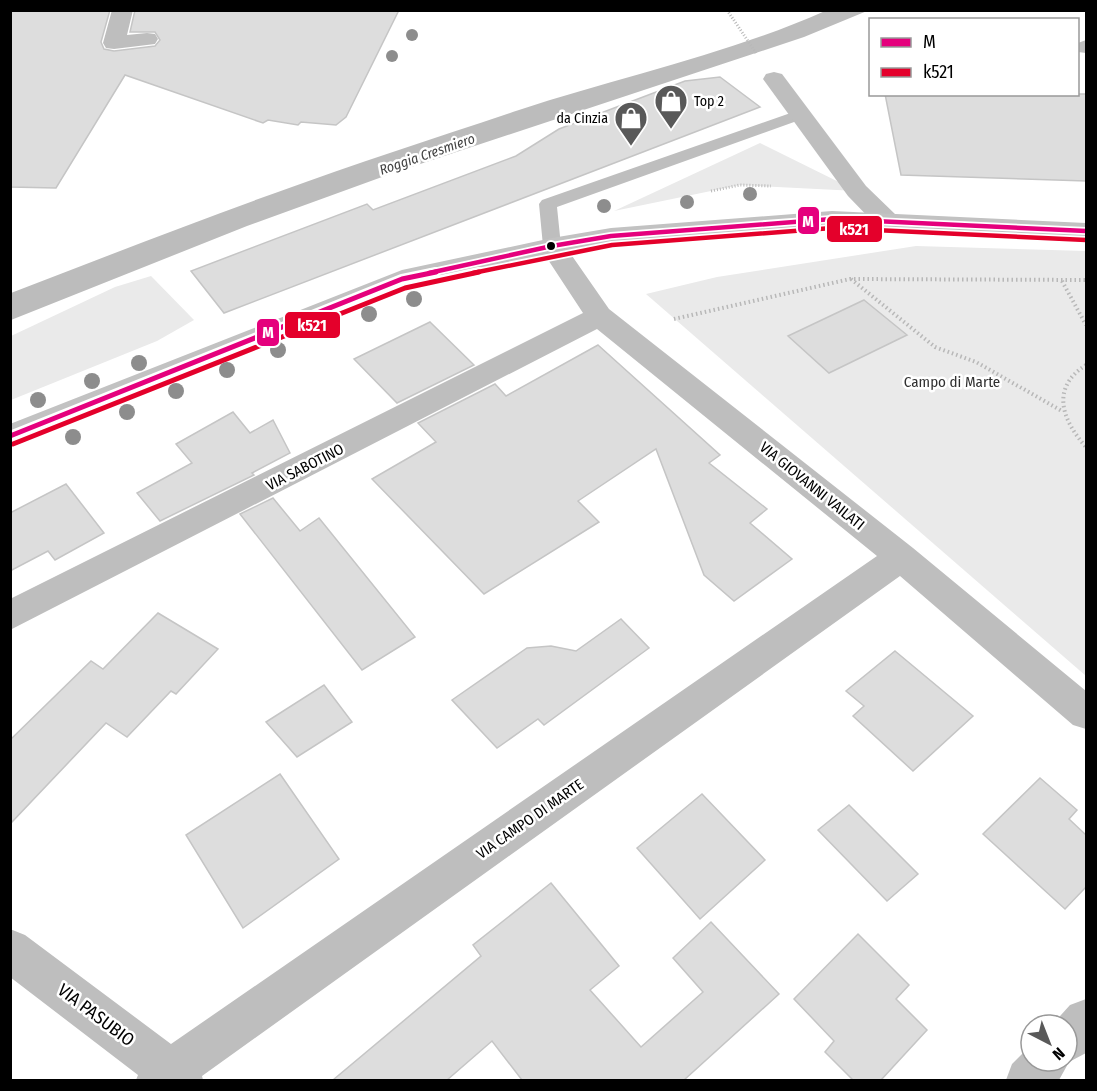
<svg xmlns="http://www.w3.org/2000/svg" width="1097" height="1091" font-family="'Fira Sans Condensed',sans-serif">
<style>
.green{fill:#eaeaea}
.water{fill:#bcbcbc}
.building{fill:#ddd;stroke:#c5c5c5;stroke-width:1.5}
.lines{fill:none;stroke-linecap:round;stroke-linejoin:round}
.path-far1{stroke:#b8b8b8;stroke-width:3;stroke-dasharray:1 2;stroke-linecap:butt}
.path{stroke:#b8b8b8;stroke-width:4;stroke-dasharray:1.5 3;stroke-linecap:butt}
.lane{fill:#bebebe;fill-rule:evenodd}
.street{fill:#bebebe;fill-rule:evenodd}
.secondary{fill:#c2c2c2;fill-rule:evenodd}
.bus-1-far1-casing{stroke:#fff;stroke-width:8}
.bus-1-casing{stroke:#fff;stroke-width:10}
.bus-2-far1-casing{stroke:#fff;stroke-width:8}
.bus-2-casing{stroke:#fff;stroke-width:10}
.bus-1-far1{stroke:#e5007d;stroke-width:4.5}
.bus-1{stroke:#e5007d;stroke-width:5}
.bus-2-far1{stroke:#e4002b;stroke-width:4.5}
.bus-2{stroke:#e4002b;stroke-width:5}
.tree{fill:#8d8d8d}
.bus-dot{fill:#000;stroke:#fff;stroke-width:2}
.labels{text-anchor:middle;stroke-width:5;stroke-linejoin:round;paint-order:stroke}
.far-poi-label{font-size:14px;fill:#000;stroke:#fff;text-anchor:start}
.far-water-label{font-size:14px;font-style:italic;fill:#414141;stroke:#fff}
.park-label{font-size:15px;fill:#303030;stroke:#fff}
.street-label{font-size:15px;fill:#000;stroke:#fff}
.near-street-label{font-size:18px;fill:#000;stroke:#fff}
.line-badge{stroke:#fff;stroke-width:2}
.badge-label{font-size:16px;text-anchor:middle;font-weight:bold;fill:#fff}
</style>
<rect width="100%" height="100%" fill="#fff"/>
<g class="green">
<path d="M760,143l97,48 -117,-6 -126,26z"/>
<path d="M916,246l170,5v425l-440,-382 71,-17z"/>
<path d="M151,276l43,44 -37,21 -146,59v-64l104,-49z"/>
</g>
<path class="water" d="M825,11h42l-63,26 -411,136 -146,53 -236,94v-27c89,-34 177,-69 267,-101 79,-29 161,-55 241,-82 101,-33 210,-56 306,-99z"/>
<g class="building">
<path d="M10,10h100l-9,32 3,7 10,2 41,-5 5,-6 -5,-8h-25l5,-22h264l-53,107 -10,8 -35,-3 -3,3 -30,-5 -5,3 -138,-48 -69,113 -46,-1z"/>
<path d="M720,77l40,30 -536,206 -33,-42 176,-67 6,6 143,-54 43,-27 126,-48z"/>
<path d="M885,94h201v87l-185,-6z"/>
<path d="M864,300l43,35 -78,38 -41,-37z"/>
<path d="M430,322l44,43 -77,38 -43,-44z"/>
<path d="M598,345l122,110 -11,8 58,46 -17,14 42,36 -58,42 -30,-26 -48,-126 -78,52 21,21 -115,72 -112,-115 64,-37 -18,-19 77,-39 11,12z"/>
<path d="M233,412l17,21 23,-13 17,33 -38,20 2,2 -94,46 -23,-28 55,-30 -16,-19z"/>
<path d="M66,484l38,49 -49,27 -7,-9 -38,20v-58z"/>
<path d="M273,498l27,33 19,-13 96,119 -53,33 -122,-156z"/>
<path d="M158,613l60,36 -42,45 -5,-3 -44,46 -21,-14 -96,101v-84l81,-79 12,8z"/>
<path d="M621,619l28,29 -105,77 -6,-6 -41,29 -45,-48 75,-52 24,-2 25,5z"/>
<path d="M895,651l78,65 -60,55 -60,-55 11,-10 -18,-15z"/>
<path d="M324,685l28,37 -55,35 -31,-35z"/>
<path d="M280,774l59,85 -96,69 -57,-93z"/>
<path d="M1040,778l37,32 -8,9 17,16v52l-21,22 -82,-75z"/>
<path d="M702,794l63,66 -65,59 -63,-71z"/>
<path d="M849,805l69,69 -31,27 -69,-71z"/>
<path d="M551,883l68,83 -29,24 51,57 62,-55 -30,-34 38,-36 68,72 -95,86h-162l-30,-39 -45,39h-114l148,-124 -8,-11z"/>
<path d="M858,934l51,51 -13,14 31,31 -46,50h-28l-28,-28 9,-11 -40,-42z"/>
</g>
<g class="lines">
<g class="path-far1">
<path d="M727,10l29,43"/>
<path d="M711,191l29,-6 31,1"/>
</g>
<g class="path">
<path d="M851,279l84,68 41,15 86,49"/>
<path d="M1062,281l24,44"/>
<path d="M674,319l176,-40 236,1"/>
<path d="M1086,365c-36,23 -24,55 0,82"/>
</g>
<path class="lane" d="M802,109l8,5 -2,3 -251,90 4,39 -3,4h-12l-3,-4 -4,-42 3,-4z"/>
<g class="street">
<path d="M112,10h21l-6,25 20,-2 8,1 3,5 -3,5 -41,5 -8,-1 -3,-5z"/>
<path d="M1086,40v13l-8,-1v-9z"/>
<path d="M774,72l8,2 84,112 30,29 4,6 -4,6 -9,2 -9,-2 -30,-31 -85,-117 3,-5z"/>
<path d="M552,238l9,2 48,69 304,239 173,143v38l-13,-4 -173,-149 -698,500 1,4h-67l2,-5 -128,-98v-48l15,6 146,109 706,-488 -280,-227 -587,301v-31l573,-286 -44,-67 4,-6z"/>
<path d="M1086,999v54l-17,9 -10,18h-53l6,-16 19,-19v16h36v-36h-15l18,-20z"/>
</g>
<path class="secondary" d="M832,211l254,12v16l-254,-12 -221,17 -59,10 -143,32 -399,161v-23l392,-154 150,-32 59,-10z"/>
<g class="bus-1-far1-casing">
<path id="bus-1-far1" d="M429,273l123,-27 59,-10 221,-17 254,12"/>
</g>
<g class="bus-1-casing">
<path id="bus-1" d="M10,436l392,-157 34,-7"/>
</g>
<g class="bus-2-far1-casing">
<path id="bus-2-far1" d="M473,273l139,-28 220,-17 254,12"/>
</g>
<g class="bus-2-casing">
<path id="bus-2" d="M13,444l392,-156 74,-16"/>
</g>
<use href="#bus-1-far1" class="bus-1-far1"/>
<use href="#bus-1" class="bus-1"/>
<use href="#bus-2-far1" class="bus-2-far1"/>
<use href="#bus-2" class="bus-2"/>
</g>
<g class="tree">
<circle cx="412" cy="35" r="6"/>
<circle cx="392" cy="56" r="6"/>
<circle cx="750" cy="194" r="7"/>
<circle cx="687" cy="202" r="7"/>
<circle cx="604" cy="206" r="7"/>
<circle cx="414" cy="299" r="8"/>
<circle cx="369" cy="314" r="8"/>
<circle cx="324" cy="332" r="8"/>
<circle cx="278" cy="350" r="8"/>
<circle cx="139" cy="363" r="8"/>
<circle cx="227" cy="370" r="8"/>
<circle cx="92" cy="381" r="8"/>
<circle cx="176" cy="391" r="8"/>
<circle cx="38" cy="400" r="8"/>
<circle cx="127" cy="412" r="8"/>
<circle cx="73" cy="437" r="8"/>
</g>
<defs>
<g id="shop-pin" transform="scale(1.725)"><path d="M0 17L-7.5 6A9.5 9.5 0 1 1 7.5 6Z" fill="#595959" stroke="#fff"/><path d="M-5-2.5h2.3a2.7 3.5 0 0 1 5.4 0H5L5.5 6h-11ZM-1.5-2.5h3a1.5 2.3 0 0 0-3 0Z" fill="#fff"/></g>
</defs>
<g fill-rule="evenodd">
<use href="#shop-pin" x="671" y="101"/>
<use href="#shop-pin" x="631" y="118"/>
</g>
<circle class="bus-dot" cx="551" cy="246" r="5"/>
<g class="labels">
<g class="far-poi-label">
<text x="694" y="106">Top 2</text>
<text x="608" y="123" text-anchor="end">da Cinzia</text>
</g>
<g class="far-water-label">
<text transform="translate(427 154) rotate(-19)" y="5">Roggia Cresmiero</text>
</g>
<g class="park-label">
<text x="952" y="387">Campo di Marte</text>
</g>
<g class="street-label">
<text transform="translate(305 467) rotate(-27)" y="5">VIA SABOTINO</text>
<text transform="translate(812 486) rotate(39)" y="5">VIA GIOVANNI VAILATI</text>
<text transform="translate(530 819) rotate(-35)" y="5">VIA CAMPO DI MARTE</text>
</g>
<g class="near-street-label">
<text transform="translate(96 1015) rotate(37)" y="6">VIA PASUBIO</text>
</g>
</g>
<g class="line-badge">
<rect x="797" y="206" width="23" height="29" rx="6" fill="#e5007d"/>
<rect x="826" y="215" width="57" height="28" rx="6" fill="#e4002b"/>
<rect x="284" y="311" width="57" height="28" rx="6" fill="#e4002b"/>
<rect x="256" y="318" width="24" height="29" rx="6" fill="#e5007d"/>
</g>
<g class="badge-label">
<text x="808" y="227">M</text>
<text x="854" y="235">k521</text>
<text x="312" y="331">k521</text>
<text x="268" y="338">M</text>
</g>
<rect width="1097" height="1091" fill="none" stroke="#000000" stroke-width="24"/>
<rect x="869" y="18" width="210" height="78" fill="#ffffff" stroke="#999999" stroke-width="1.5"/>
<rect x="881" y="38" width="30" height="9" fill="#e5007d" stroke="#999999" stroke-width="1.5"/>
<text x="923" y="48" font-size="18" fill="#000000">M</text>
<rect x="881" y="68" width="30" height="9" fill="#e4002b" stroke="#999999" stroke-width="1.5"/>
<text x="923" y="78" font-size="18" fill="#000000">k521</text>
<g transform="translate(1049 1043) rotate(138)"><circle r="28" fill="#ffffff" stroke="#999999" stroke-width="1.5"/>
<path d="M0-4.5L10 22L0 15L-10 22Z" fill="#595959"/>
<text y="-9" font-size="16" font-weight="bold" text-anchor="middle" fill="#000000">N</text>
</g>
</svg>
